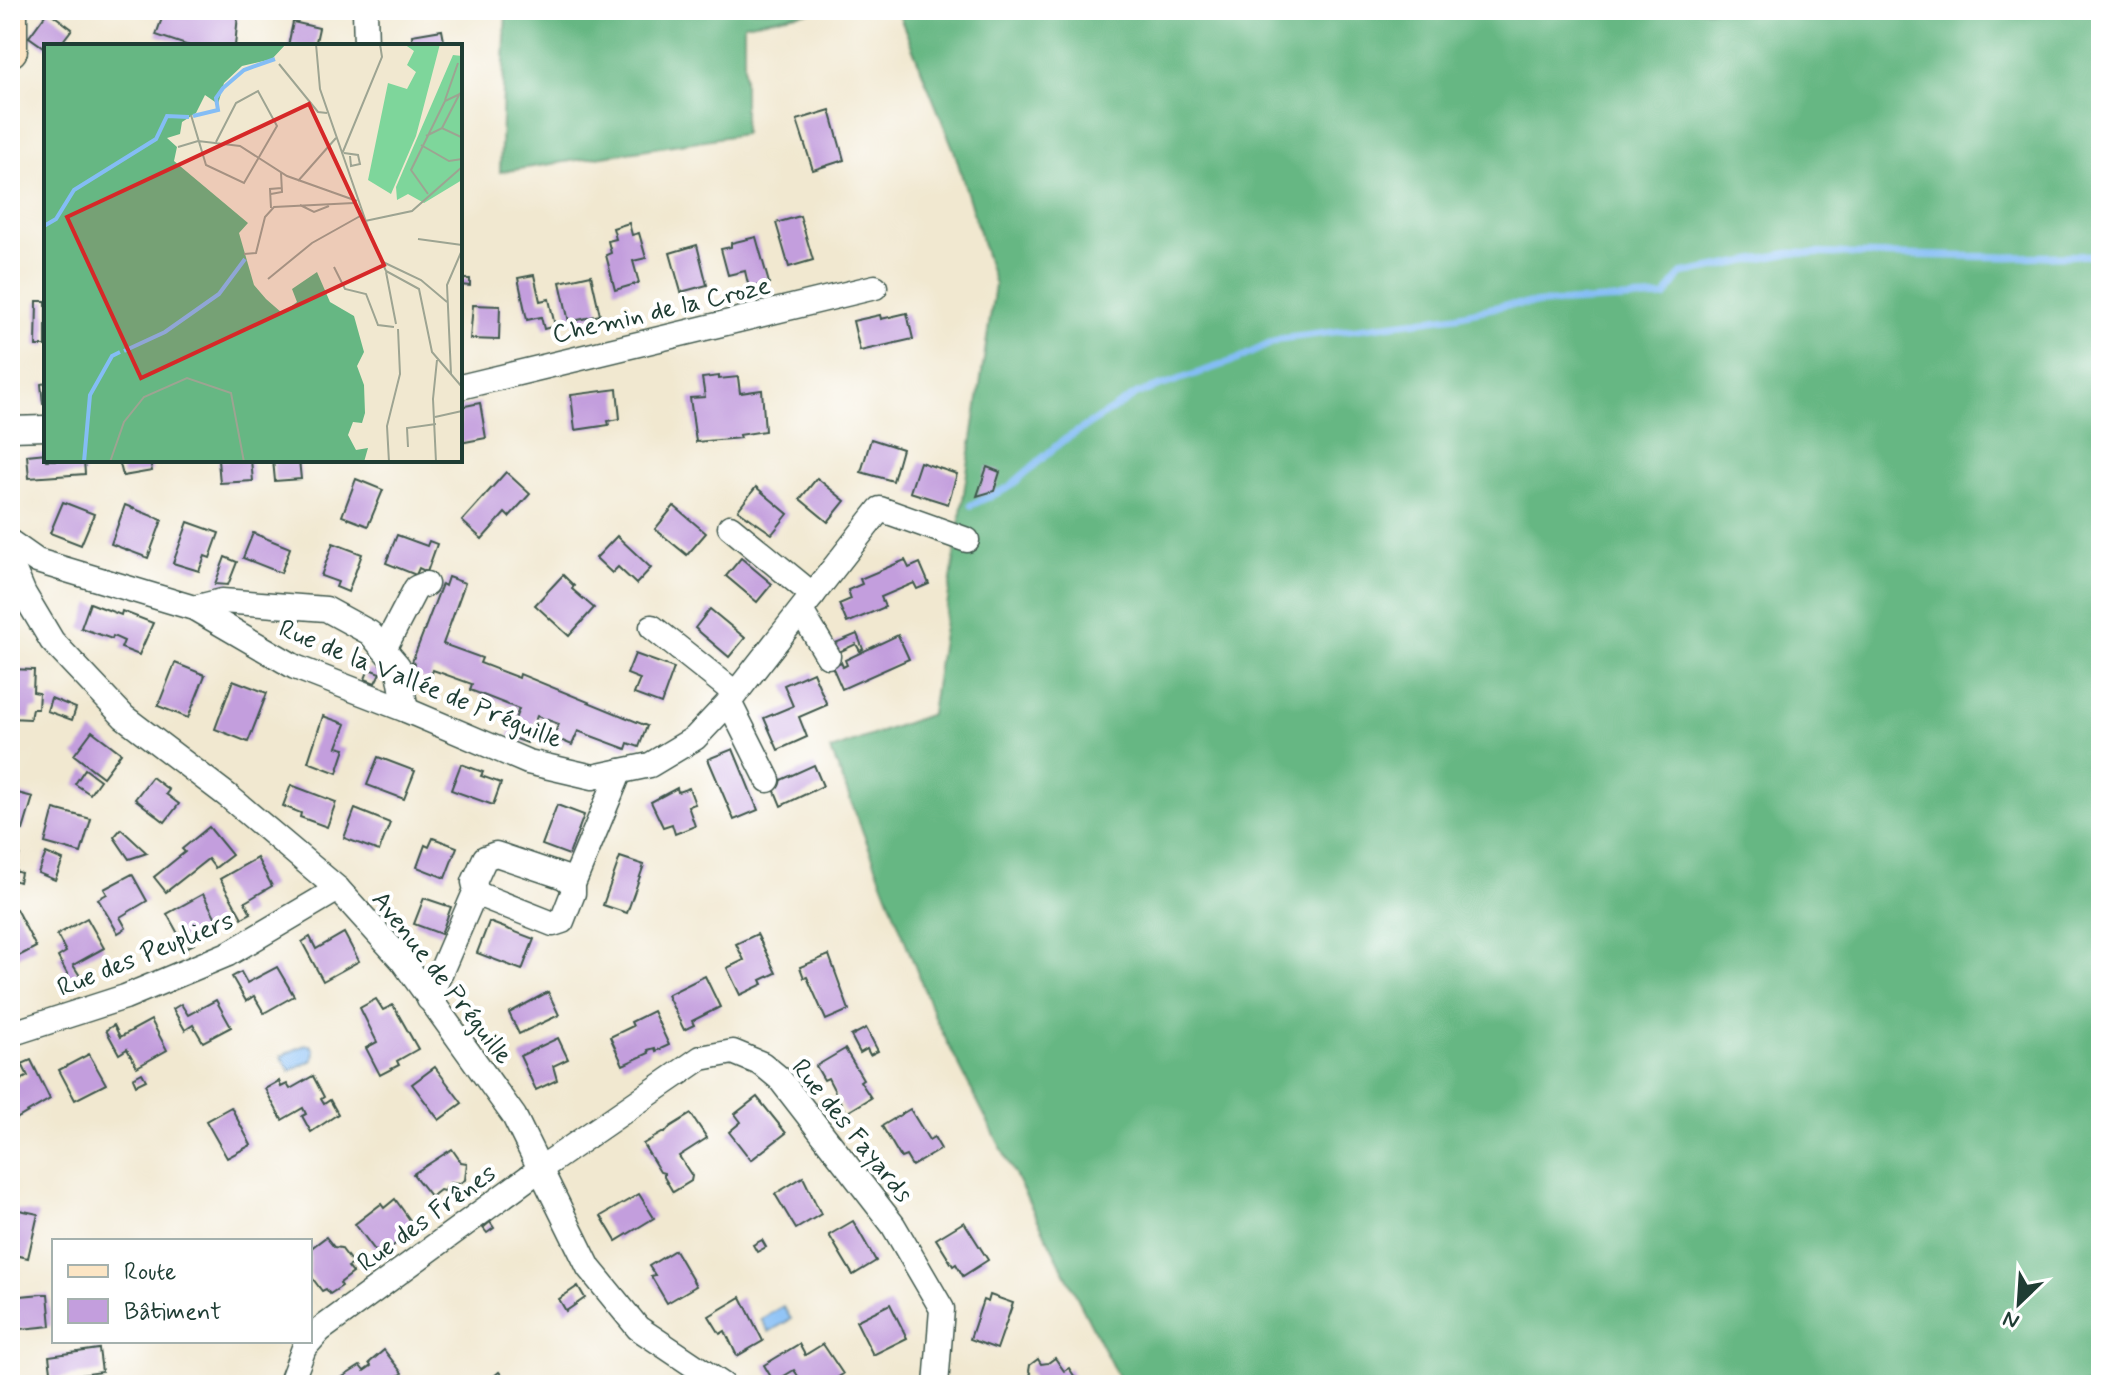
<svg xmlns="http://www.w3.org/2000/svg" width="2111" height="1395" font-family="Mynerve,sans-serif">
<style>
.forest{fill:#66b783;stroke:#427a5c;stroke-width:2}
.water{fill:#84bdf5;stroke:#527d94;stroke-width:2}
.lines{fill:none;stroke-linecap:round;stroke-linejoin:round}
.stream{stroke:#84bdf5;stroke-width:7}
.building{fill:#c39edd}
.street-casing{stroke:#3e574b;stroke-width:27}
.secondary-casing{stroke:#3e574b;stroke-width:37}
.street{stroke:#fff;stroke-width:24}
.secondary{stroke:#fce5c4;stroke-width:34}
.labels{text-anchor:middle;stroke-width:8;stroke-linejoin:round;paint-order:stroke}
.street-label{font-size:26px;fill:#1f3d34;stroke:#fff}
.inset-river{fill:none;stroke:#84bdf5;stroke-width:4}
.inset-road{fill:none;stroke:#9da492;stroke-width:2}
.view{fill:#d62828;fill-opacity:0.15;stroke:#d62828;stroke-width:4}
.inset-edge{fill:none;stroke:#1f3d34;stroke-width:4}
</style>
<rect width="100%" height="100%" fill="#fff"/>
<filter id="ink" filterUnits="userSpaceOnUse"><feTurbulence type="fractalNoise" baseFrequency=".0125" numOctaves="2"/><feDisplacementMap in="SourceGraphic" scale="16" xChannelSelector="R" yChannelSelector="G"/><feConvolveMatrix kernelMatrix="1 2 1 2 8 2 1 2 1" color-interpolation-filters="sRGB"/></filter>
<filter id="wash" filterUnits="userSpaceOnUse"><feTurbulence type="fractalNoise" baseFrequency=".006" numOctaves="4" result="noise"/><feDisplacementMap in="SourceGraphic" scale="32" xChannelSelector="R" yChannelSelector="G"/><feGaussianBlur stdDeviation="1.8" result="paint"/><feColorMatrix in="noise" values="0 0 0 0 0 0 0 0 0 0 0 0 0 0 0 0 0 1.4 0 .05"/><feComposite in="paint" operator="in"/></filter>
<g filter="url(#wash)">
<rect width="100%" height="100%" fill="#f1e8d0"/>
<g class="forest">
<path d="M506,10h315l-77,14v110l-244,38z"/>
<path d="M897,10h1204v1375h-979l-186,-365 -105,-270 100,-36 64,-429 -41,-135z"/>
</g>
<g class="water">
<path d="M305,1045h5l4,5 -1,10 -23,11 -9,-15z"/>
<path d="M783,1306l8,13 -22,13 -8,-13z"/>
</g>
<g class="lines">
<path class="stream" d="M971,505l37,-17 53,-46 76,-48 99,-34 44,-21 176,-23 50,-11 159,-8 16,-23 109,-21 218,4 93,-2"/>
</g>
<g id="blocks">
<g class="building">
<path d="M165,10h58l15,5 -3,31h-46l-33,-11z"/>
<path d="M48,11l24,18 -13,17h-13v3l-17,-12z"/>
<path d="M293,22l26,6 -4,18h-27z"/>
<path d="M442,30l3,16h-32l-1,-11z"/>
<path d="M830,110l14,50 -31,10 -16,-50z"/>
<path d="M800,216l13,44 -24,7 -13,-44z"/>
<path d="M629,223l3,12 7,-2 7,25 -13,3 6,22 -24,7 -9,-35 5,-2 -3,-12 8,-2 -3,-11z"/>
<path d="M756,237l13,46 -20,5 -4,-17 -17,4 -7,-26 10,-2v-4z"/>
<path d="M697,245l10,40 -26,7 -11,-39z"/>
<path d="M534,275l6,26 9,-2 6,27 -11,3 -3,-12 -14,3 -9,-42z"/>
<path d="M591,275l9,40 -31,7 -9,-40z"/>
<path d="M460,279h10v7l-10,-1z"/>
<path d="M37,301h9v45h-10z"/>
<path d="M473,305l27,1 -1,34 -29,-1z"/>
<path d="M907,313l6,26 -53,12 -7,-30 27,-6 1,4z"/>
<path d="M719,376v3l19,-2 2,16 22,-3 3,41 -26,4 1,3 -44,4 -6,-44 15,-1 -3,-19z"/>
<path d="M46,383v20l-3,1 -2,-20z"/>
<path d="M617,389l3,30 -12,2 1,4 -34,5 -4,-35z"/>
<path d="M480,403l6,35 -26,5v-36z"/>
<path d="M871,439l31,10 -9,32 -32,-9z"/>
<path d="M46,453v7h38l1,14 -56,4 -2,-23z"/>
<path d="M119,460h31l2,11 -29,5z"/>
<path d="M218,460h33l2,21 -33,2z"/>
<path d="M273,460h26l2,19 -26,2z"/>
<path d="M920,462l37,12 -9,30 -38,-12z"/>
<path d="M987,467l13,5 -6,19 -17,5z"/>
<path d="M506,472l24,22 -21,23 -4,-4 -23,26 -20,-18z"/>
<path d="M817,478l28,23 -17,21 -28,-23z"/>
<path d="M356,479l27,11 -15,36 -26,-10z"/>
<path d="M756,487l32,27 -16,20 -34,-24z"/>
<path d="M63,502l31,12 -13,31 -31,-12z"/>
<path d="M125,505l37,15 -14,38 -37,-14z"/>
<path d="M674,506l32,27 -19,22 -32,-26z"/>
<path d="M188,522l31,11 -9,25 -5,-2 -6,15 -26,-8z"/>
<path d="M253,533l37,15 -9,25 -38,-15z"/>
<path d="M397,535l30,11 2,-5 8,3 -10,28 -8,-4 -3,7 -30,-12z"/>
<path d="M617,536l34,32 -15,16 -18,-17 -6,6 -16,-15z"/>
<path d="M333,543l29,11 -14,38 -12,-5 2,-5 -17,-6z"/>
<path d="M225,557l12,5 -9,23 -13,-1z"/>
<path d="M741,558l31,26 -15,18 -31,-26z"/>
<path d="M905,560l4,8 11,-5 9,21 -12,5 -3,-6 -33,14 4,10 -38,16 -8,-19 12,-5 -3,-9 14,-6 -2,-5z"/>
<path d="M563,575l11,11 -2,3 22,19 -25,28 -34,-31z"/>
<path d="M448,577l17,6 -22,61 39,14 -2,5 39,15 1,-4 127,52 -8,21 -11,-4 -2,6 -48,-18 -6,14 -19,-8 6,-13 -22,-8 -10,27 -19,-7 11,-27 -49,-19 2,-6 -39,-14 -4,11 -18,-7 4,-11 -3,-1 30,-78 3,2z"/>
<path d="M90,603l31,12 1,-4 31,12 -14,32 -18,-7 3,-7 -11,-5 -1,3 -31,-11z"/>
<path d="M710,609l35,29 -16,19 -34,-29z"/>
<path d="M857,634l6,15 -3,2 -4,-7 -19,9 -4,-9z"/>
<path d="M898,635l11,24 -67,30 -10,-23 9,-4 2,5 4,-2 -2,-5z"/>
<path d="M635,654l39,14 -13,36 -27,-10 6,-15 -13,-5z"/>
<path d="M175,663l30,12 -17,43 -30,-12z"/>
<path d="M10,669l24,1 -1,22 6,1 -1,16h-6l-2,10 -20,-1z"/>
<path d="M369,669l11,4 -5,10 -10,-4z"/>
<path d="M813,672l14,33 -28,12 8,20 -29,13 -14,-32 29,-12 -9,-21z"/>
<path d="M233,680l34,13 -19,49 -33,-13z"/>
<path d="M51,698l25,10 -4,12 -25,-9z"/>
<path d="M323,716l23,8 -9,23 8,2 -8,24 -29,-11z"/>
<path d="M92,731l29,22 -18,24 -29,-22z"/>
<path d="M733,749l25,61 -24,10 -26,-61z"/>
<path d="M378,757l37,14 -11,28 -37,-14z"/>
<path d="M461,764l22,8 -2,4 20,7 -8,22 -42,-15z"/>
<path d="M814,765l9,21 -42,20 -9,-22z"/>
<path d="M85,769l15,11 -10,14 -15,-10z"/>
<path d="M152,777l17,13 -3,4 13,10 -14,18 -30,-23z"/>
<path d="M291,785l45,17 -9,25 -27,-10 1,-4 -18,-7z"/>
<path d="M677,788l1,4 11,-4 6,16 -7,2 7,20 -20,8 -3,-10 -9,3 -12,-25z"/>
<path d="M10,791l23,6 -10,33 -13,-3z"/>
<path d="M557,805l27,10 -15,40 -27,-10z"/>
<path d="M54,809l37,10 -10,34 -36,-10z"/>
<path d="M355,809l35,14 -11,28 -35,-13z"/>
<path d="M209,827l23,28 -17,13 -7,-9 -42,33 -12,-15 31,-25 -3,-3z"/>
<path d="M121,829l26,24 -18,6 -15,-22z"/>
<path d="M433,838l24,9 -12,31 -28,-11 8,-22 4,2z"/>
<path d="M10,850l10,3 -5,18 6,2 -2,9 -9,-3z"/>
<path d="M46,853l17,7 -8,20 -17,-7z"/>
<path d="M620,857l24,8 -17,48 -24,-8z"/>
<path d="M257,858l15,28 -27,16 6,11 -9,5 -22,-39z"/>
<path d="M132,874l15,27 -27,16 6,11 -8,5 -20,-34 9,-5 -3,-5z"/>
<path d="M203,894l15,28 -28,15 4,7 -8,4 -19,-34z"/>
<path d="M424,898l27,9 -10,27 -27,-10z"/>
<path d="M16,909l20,38 -25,13 -1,-48z"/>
<path d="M87,918l17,30 -31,17 7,11 -9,5 -13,-24 8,-5 -9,-17z"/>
<path d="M489,922l45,17 -12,31 -45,-17z"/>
<path d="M344,933l15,28 -36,20 -21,-39 8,-5 6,12z"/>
<path d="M757,934l19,39 -15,7 2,4 -23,11 -13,-27 17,-8 -8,-16z"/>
<path d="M829,955l20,55 -23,10 -19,-43 -3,1 -4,-11z"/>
<path d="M277,967l17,29 -30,17 -10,-17 -8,5 -14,-24 9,-5 6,11z"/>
<path d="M705,976l15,31 -28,14 2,4 -10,5 -17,-35z"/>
<path d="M548,992l11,23 -40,19 -10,-21z"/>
<path d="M376,999l7,11 10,-5 25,44 -21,12 2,4 -19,10 -14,-27 11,-6 -17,-34z"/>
<path d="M216,1000l15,27 -28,15 -10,-17 -8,5 -12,-21 8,-5 7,11z"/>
<path d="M653,1011l16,34 -13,6 -1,-3 -7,2 1,3 -26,12 -13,-28 23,-11 -2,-4z"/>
<path d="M151,1020l16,30 -30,17 -10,-18 -8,5 -13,-24 8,-5 6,12z"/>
<path d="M866,1028l12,23 -8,4 -3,-6 -7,4 -9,-17z"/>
<path d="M558,1038l10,21 -15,7 4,14 -21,10 -16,-34z"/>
<path d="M845,1049l18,30 -3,2 11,17 -25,15 -18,-35 -4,2 -8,-14z"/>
<path d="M89,1054l17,30 -31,16 -16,-30z"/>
<path d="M31,1060l19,39 -34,20 -6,-11v-22l18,-10 -6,-12z"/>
<path d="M435,1067l27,36 -23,17 -27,-36z"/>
<path d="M142,1073l4,7 -10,5 -3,-7z"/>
<path d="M313,1076l11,21 -3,2 3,5 6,-4 8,14 -27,18 -9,-16 4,-2 -3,-6 -21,12 -17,-31 14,-8 2,6 6,-3 3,5z"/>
<path d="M757,1097l29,36 -35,27 -22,-28 12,-10 -6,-8z"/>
<path d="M231,1107l20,38 -24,13 -21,-37z"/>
<path d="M910,1109l19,31 5,-3 7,12 -29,17 -6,-10 -5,2 -19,-32z"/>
<path d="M691,1114l16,24 -28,18 13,20 -1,5 -18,11 -9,-15v-4l-4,-1 -17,-28 19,-11h3l5,-6z"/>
<path d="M452,1149l9,13 6,1 -2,17 -7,4 -8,-1 -6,8 -4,-1 -9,7 -18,-23z"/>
<path d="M803,1177l18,37 -25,15 -21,-35z"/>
<path d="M639,1194l15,24 -38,23 -15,-25z"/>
<path d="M395,1199l20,28 -35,30 -25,-33 26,-20 3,4z"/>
<path d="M10,1208l28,6 -10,44 -18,-4z"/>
<path d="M853,1221l23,40 -23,14 -24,-40z"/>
<path d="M490,1222l4,6 -7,5 -4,-5z"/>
<path d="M964,1222l24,38 -25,16 -7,-12 -3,2 -17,-27z"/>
<path d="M326,1237l8,10 7,1 12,16 -5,3 5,6 -13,10 2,3 -12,8 -4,-5 -4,2 -12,-16v-26z"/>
<path d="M762,1240l4,7 -9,5 -4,-7z"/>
<path d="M675,1250l21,36 -29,17 -16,-27 4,-1 -6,-9z"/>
<path d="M578,1286l7,12 -19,13 -7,-12z"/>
<path d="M42,1294h6l3,32 -40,4 -1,-33z"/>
<path d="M990,1295l23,8 -16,46 -27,-10 13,-39 5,2z"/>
<path d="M741,1297l22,44 -26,15 -12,-25 -5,3 -11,-18z"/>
<path d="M890,1304l17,34 -34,17 -17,-34z"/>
<path d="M799,1344l6,11 18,-11 20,30 -17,11h-22l-10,-15 -20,12 -10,-17z"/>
<path d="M99,1349l3,23 -50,7 -3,-23z"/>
<path d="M384,1350l18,23 -16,12h-56l30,-19 4,5 7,-5 -2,-3z"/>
<path d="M1055,1358l9,13 5,-3 11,17h-42l-9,-14 1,-6 8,-6 3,5 7,-1z"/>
<path d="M499,1372l11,13h-21l-2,-3z"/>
</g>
</g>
</g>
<g filter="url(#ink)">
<use href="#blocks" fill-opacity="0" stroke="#3e574b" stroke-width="2"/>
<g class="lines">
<g class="street-casing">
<g id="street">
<path d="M365,10l1,36"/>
<path d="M460,387l415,-100"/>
<path d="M10,429l36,-1"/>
<path d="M730,527l83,68"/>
<path d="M10,542l27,19 157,47 101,59 111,43 122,52 65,15 57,-12 45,-27 34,-36 151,-193 87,31"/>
<path d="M10,567l3,1 11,26 28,47 72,76 104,79 110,93 64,71 112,156 75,152 49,60 85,57"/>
<path d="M194,608l28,-7 104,8 44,24 28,33 8,44"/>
<path d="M801,611l27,45"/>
<path d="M652,627l83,66"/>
<path d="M384,649l32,-61 10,-4"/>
<path d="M729,702l39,78"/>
<path d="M476,890l4,5 73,29 9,-3 11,-28v-9l47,-113"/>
<path d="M429,999l47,-109 -2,-8 11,-24 11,-4 68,23 9,7"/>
<path d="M10,1034l115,-37 103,-43 110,-65"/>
<path d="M290,1385l14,-37 16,-18 220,-161 161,-111 32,-6 29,12 17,14 114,147 49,84 -6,76"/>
</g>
</g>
<g class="secondary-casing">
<path id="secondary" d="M10,50v-40"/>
</g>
<use href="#street" class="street"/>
<use href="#secondary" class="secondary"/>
</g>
</g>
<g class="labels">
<g class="street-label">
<text transform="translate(661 309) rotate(-13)" y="9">Chemin de la Croze</text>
<text transform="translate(421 683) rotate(22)" y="9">Rue de la Vallée de Préguille</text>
<text transform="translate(145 953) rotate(-22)" y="9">Rue des Peupliers</text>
<text transform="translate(443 977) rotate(52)" y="9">Avenue de Préguille</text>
<text transform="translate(853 1130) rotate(51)" y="9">Rue des Fayards</text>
<text transform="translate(426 1217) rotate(-36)" y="9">Rue des Frênes</text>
</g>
</g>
<g transform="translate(44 44)">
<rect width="418" height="418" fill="#f1e8d0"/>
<path d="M360,0h36l-24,92 -25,58 -23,-14 20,-97 19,6 9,-17 -9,-7 7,-14zM409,11l9,1v124l-38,23 -16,-9 -11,6 -1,-13z" fill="#7ed69b"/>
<path d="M0,0h242l-14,15 -30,7 -18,17 -6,21 -13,-9 -9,18 -14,9 -2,12 -13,4 10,9 -3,14 74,62 -9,10 15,52 12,14 16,14 15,-11 -5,-13 25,-17 13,30 24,14 10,36 -7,14 7,19 1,28 -3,10 -9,-1 -5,13 8,15 12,-2 -4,14h-320z" fill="#66b783"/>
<path class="inset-river" d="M149,72l25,-6 -2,-12 7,-10 21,-18 31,-11M0,182l12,-7 18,-29 82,-51 11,-23 22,1M80,307l41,-19 54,-38 26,-35M40,418l6,-67 22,-39 8,-4"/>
<path class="inset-road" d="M272,0l4,45 53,153 13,29 33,18 13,63 30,35M235,20l39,48 9,1M401,56l13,-37M147,71l15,50 38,18 33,-57 -19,-35 -22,12 -20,39M398,84l18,-35M382,92l16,-8 19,9M377,101l28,16 13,-2M134,103l20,-6 42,5 47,30 70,25M300,109l14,2 2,9 -9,2 -1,-10M298,110l40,-97 -2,-13M254,137l38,-43M227,150l11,-2 -1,-19M384,150l-17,-24 34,-69 17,-8M256,161l14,7 15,-6M227,164l-1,-19 12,-1M321,177l47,-10 50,-44M374,195l44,6M200,210l12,-1 9,-36 9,-10 80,-4M339,218l38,18 26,22M290,223l11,22 21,5 12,31 16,2M342,228l10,52M224,235l44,-36 50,-28M407,330l-4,-89 15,-35M391,373l27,-6M364,403l-1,-19 29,-4M66,418l14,-40 20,-25 43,-19 44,15 13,69M345,418l-2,-36 13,-52 -2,-45M392,418l-3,-63 4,-39"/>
<path class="view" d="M265,60l75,161 -243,113 -74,-161z"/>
<rect width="418" height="418" class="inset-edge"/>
</g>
<rect width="2111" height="1395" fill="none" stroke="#fff" stroke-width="40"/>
<rect x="52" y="1239" width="260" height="104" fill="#ffffff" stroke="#a5b1ae" stroke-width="2"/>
<rect x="68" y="1265" width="40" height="12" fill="#fce5c4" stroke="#a5b1ae" stroke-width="2"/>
<text x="124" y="1279" font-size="24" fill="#1f3d34">Route</text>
<rect x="68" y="1299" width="40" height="24" fill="#c39edd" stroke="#a5b1ae" stroke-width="2"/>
<text x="124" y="1319" font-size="24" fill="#1f3d34">Bâtiment</text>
<g transform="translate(2019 1303) rotate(205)" stroke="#ffffff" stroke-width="6" paint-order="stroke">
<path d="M0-6L14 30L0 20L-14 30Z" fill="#1f3d34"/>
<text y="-12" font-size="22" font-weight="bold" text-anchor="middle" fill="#1f3d34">N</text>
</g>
</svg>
